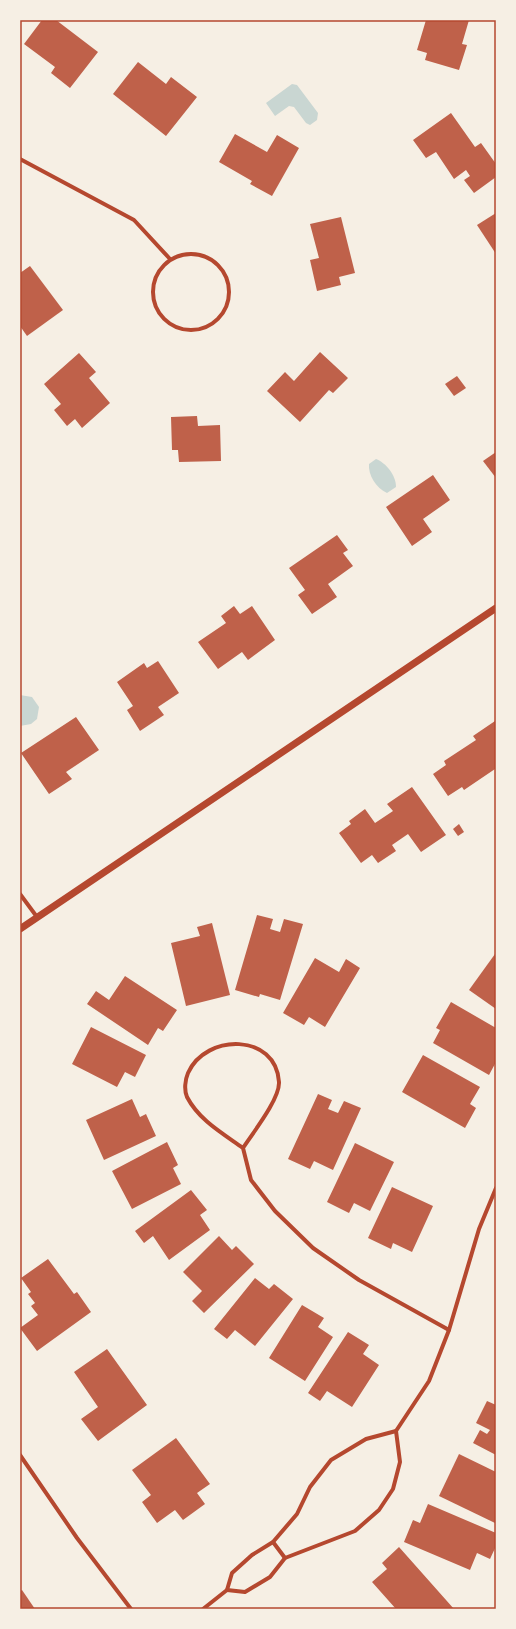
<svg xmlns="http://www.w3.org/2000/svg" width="516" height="1629" font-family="'Noto Serif',serif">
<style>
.water{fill:#c9d6d2}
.building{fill:#bf614a}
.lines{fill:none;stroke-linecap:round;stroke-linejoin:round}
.minor{stroke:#b5482f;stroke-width:4}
.tertiary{stroke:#b5482f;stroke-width:7}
.neatline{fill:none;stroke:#b5482f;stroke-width:1.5}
</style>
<rect width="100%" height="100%" fill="#f6efe4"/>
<g class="water">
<path d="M292,84l5,1 21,28 -1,7 -7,5 -4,-2 -12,-16 -5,-1 -14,10 -9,-13z"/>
<path d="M376,459c10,4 20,16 20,28l-9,6c-11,-5 -19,-18 -18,-29z"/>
<path d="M20,695l12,2 7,10 -2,12 -6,5 -11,2z"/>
</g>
<g class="building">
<path d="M42,20h14l42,32 -28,36 -19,-15 4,-6 -31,-23z"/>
<path d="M426,20h43l-7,24 5,1 -8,25 -34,-10 2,-7 -10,-3z"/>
<path d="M138,62l28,22 5,-7 26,20 -31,39 -53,-42z"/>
<path d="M451,113l24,34 6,-4 15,21v13l-22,16 -10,-13 6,-4 -4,-6 -12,9 -18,-27 -10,6 -13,-18z"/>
<path d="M235,134l32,18 10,-17 22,13 -27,48 -22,-12 2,-3 -33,-19z"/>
<path d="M496,213v41l-19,-29z"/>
<path d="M341,217l14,56 -16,4 2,8 -24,6 -7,-31 9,-2 -9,-34z"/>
<path d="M30,266l33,44 -36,26 -7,-10v-53z"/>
<path d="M320,352l28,26 -15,15 -4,-3 -29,32 -33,-31 18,-19 9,9z"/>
<path d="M79,353l17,19 -7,6 21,25 -28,25 -7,-9 -8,7 -13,-16 7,-6 -17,-20z"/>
<path d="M457,376l9,12 -12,8 -9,-12z"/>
<path d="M197,416l1,10 22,-1 1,36 -42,1 -1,-12h-6l-1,-33z"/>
<path d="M496,452v26l-13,-17z"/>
<path d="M433,475l17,25 -27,19 9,13 -20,14 -26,-39z"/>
<path d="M337,535l11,15 -5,3 10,13 -25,18 9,13 -25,17 -14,-19 7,-5 -16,-22z"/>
<path d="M234,606l6,8 12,-8 23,34 -27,20 -6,-8 -24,17 -20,-27 28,-19 -5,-7z"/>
<path d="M158,661l21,32 -21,14 6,8 -24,16 -13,-21 6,-4 -16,-24 27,-19 3,5z"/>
<path d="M76,717l23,33 -33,22 6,7 -23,15 -28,-41z"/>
<path d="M495,721l1,50 -1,-2 -31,21 -2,-3 -14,9 -15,-22 13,-9 -2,-4 32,-21 -3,-4z"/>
<path d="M412,787l34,48 -25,17 -13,-18 -16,11 4,6 -18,12 -6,-8 -11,8 -22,-30 12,-9 -2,-3 16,-12 10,14 18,-12 -6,-7z"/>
<path d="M459,824l5,8 -6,4 -5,-7z"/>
<path d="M257,915l16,4 -3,10 10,3 4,-13 19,5 -23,76 -20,-6 -1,3 -24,-7z"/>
<path d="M212,923l18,72 -44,11 -15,-63 29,-7 -3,-9z"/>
<path d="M495,954l1,1v54l-27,-19z"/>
<path d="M315,958l24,14 7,-13 14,9 -35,59 -16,-10 -5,8 -21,-12z"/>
<path d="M125,976l52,34 -14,21 -5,-3 -10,17 -61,-41 9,-13 13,9z"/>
<path d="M451,1002l45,26v34l-7,13 -56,-32 7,-13 -4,-2z"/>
<path d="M91,1027l55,28 -11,22 -10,-5 -8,15 -45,-23z"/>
<path d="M423,1055l57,32 -10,17 6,4 -11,20 -63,-36z"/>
<path d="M318,1094l14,6 -4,9 10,4 6,-12 17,7 -28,62 -19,-9 -4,8 -22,-10z"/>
<path d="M132,1099l8,18 6,-3 10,22 -52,24 -18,-40z"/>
<path d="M167,1142l11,23 -5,3 8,16 -49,25 -20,-38z"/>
<path d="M355,1143l39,19 -24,49 -16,-8 -5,10 -22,-11z"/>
<path d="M392,1187l41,19 -21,46 -19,-9 -2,6 -23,-11z"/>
<path d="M191,1190l16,20 -7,5 10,15 -41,30 -16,-24 -9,7 -9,-12z"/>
<path d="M219,1236l13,14 4,-4 18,18 -50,49 -12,-12 10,-10 -19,-19z"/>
<path d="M48,1259l26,35 3,-2 14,20 -54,39 -17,-23 18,-13 -7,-9 4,-3 -7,-9 3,-2 -10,-14z"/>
<path d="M255,1278l14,11 5,-5 19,15 -38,47 -20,-16 -8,9 -13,-10z"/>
<path d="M302,1305l22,13 -6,9 15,10 -28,44 -36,-23z"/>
<path d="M348,1332l21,13 -6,9 16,11 -27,42 -25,-16 -7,10 -12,-8z"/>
<path d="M107,1349l40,56 -49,36 -17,-22 17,-12 -24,-35z"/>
<path d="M487,1401l9,4v50l-23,-12 7,-13 7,4 3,-4 -14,-7z"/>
<path d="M176,1438l34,46 -13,9 8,11 -22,16 -8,-10 -18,13 -15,-21 9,-7 -19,-25z"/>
<path d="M459,1454l37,18 -1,51 -56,-27z"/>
<path d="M428,1504l68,29v13l-6,13 -13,-6 -7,17 -66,-28 9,-22 7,3z"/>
<path d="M399,1547l55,62h-58l-24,-27 15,-13 -5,-6z"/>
<path d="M22,1590l13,19h-15v-18z"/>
</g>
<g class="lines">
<g class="minor">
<path d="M20,159l114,61 36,39"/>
<circle cx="191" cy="292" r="38"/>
<path d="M20,894l17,23"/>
<path d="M243,1148c9,-14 37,-49 36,-66 -3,-49 -73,-49 -91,-9 -3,7 -4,17 -1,24 12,23 35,36 56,51l8,32 24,31 38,37 46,32 90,50"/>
<path d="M20,1455l57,83 54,71"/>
<path d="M273,1542l12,16"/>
<path d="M227,1590l18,2 25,-15 15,-19 70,-27 24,-21 14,-21 7,-27 -4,-31 33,-50 20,-51 30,-101 17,-41"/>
<path d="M203,1609l24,-19 5,-17 20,-18 21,-13 24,-28 13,-27 21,-27 35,-21 30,-8"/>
</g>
<path class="tertiary" d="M20,929l476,-321"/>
</g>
<rect width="516" height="1629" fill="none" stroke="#f6efe4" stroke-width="42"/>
<rect x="21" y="21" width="474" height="1587" class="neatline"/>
</svg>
